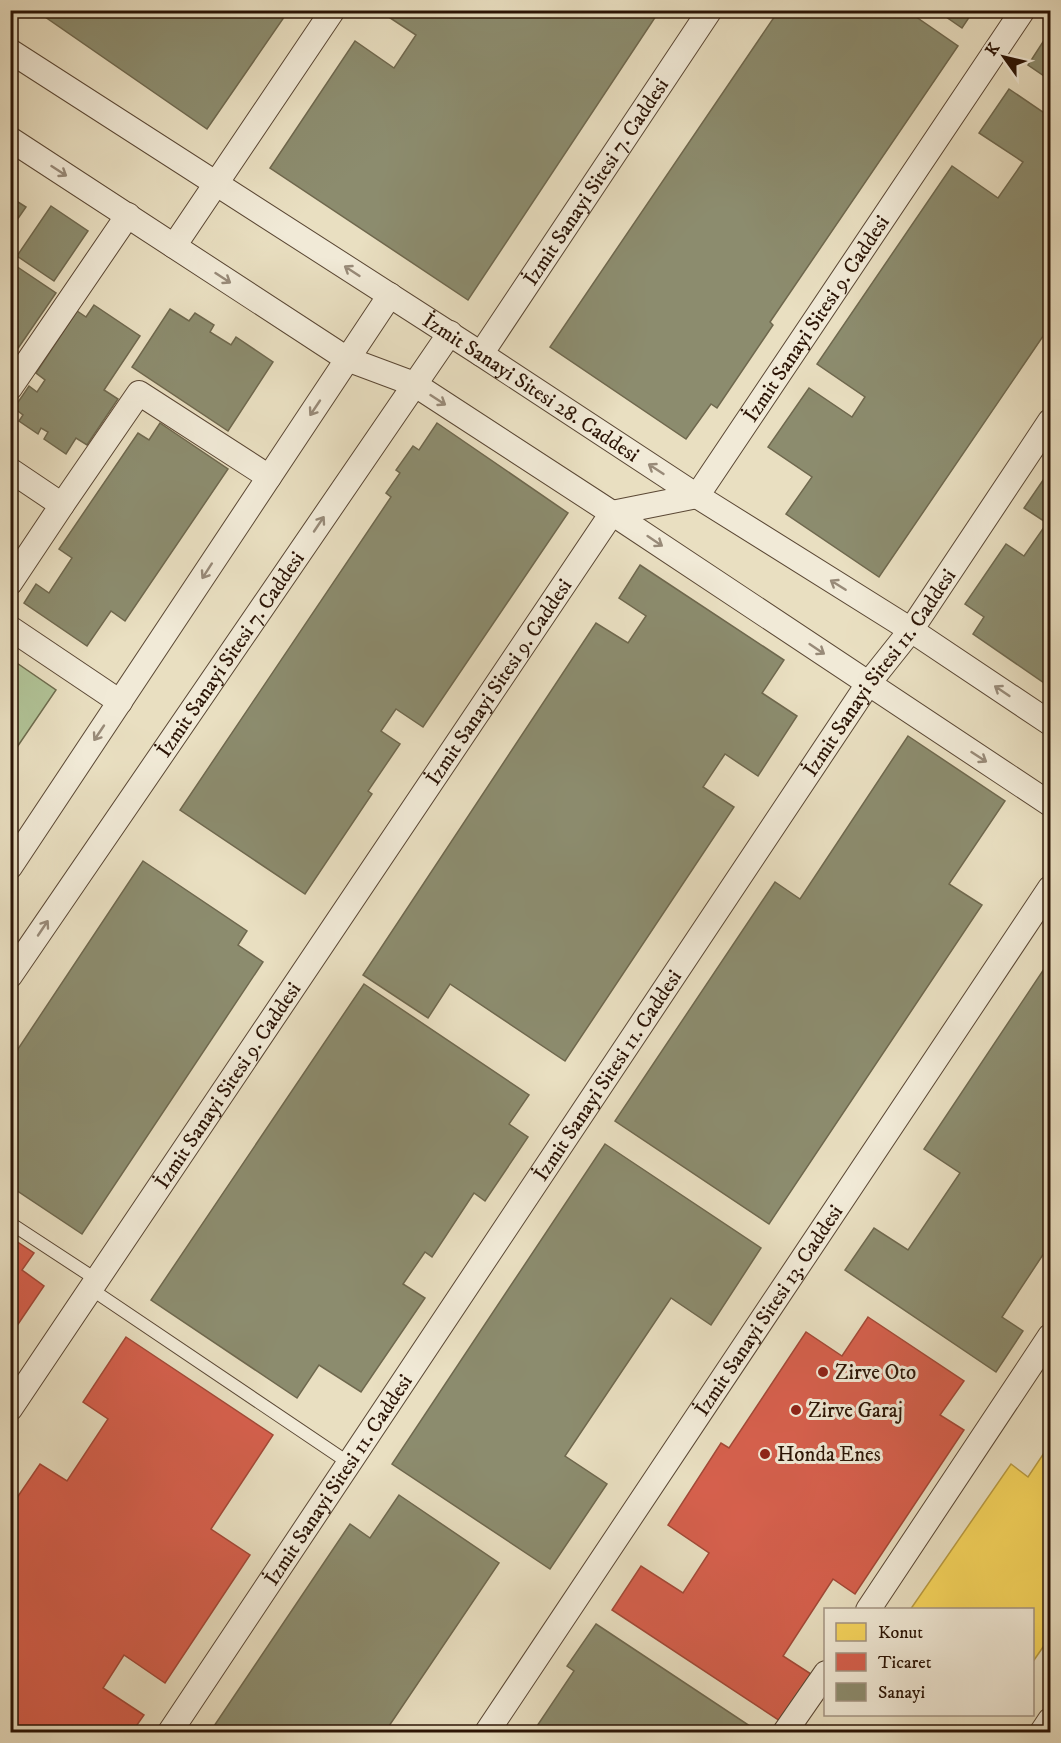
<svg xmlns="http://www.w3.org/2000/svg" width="1061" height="1743" font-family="'IM FELL DW Pica',serif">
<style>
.green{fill:#b1c397;stroke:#6e6c4e;stroke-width:1.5}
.homes{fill:#f6d55c;stroke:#b99b42;stroke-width:1.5}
.shops{fill:#d6604d;stroke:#a34937;stroke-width:1.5}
.industry{fill:#8c8c6e;stroke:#6f684e;stroke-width:1.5}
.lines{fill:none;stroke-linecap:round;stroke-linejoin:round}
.lane-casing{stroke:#5a4734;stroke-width:14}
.street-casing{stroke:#5a4734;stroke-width:26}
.lane{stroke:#f1ead7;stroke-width:12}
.street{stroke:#f1ead7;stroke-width:24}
.oneway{stroke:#988a78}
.poi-dot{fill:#8f2418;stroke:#f1ead7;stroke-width:2}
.labels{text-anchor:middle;stroke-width:6;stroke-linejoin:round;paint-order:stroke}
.street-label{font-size:21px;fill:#2b1405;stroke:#f1ead7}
.poi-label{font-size:21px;fill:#2b1405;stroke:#f1ead7;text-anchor:start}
</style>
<rect width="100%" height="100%" fill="#e9dfc1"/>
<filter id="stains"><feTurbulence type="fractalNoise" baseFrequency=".00333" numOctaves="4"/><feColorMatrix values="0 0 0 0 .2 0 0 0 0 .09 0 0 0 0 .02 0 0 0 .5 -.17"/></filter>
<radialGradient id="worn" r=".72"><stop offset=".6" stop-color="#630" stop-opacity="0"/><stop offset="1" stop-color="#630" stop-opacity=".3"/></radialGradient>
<path class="green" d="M11,659l45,31 -45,66z"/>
<path class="homes" d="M1050,1444v193l-18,26v-53h-122l101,-146 17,13z"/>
<g class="shops">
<path d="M10,1237l24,16 -12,17 22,16 -34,50z"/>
<path d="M868,1317l96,64 -24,34 24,15 -109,164 -22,-15 -50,77 28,18 -31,47 -168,-111 29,-44 42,27 26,-40 -41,-28 53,-82 8,5 77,-116 36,24z"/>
<path d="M126,1337l147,98 -62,94 39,26 -85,128 -41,-28 -21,33 41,27 -12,17h-122v-224l30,-44 27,17 41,-62 -25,-17z"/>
</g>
<g class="industry">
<path d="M35,10h254l-82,119z"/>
<path d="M378,10h282l-192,290 -198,-132 85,-127 39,27 22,-33z"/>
<path d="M779,10h127l52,36 -188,276 3,3 -56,83 -6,-4 -25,35 -136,-92z"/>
<path d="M936,10h38l-12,18z"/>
<path d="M1050,31v49l-22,-15z"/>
<path d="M1009,89l41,28v209l-171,251 -93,-63 26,-37 -44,-30 41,-59 43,29 13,-20 -48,-33 135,-198 46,32 25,-36 -44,-29z"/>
<path d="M10,197l16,10 -16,23z"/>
<path d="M51,206l37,25 -34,50 -37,-25z"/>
<path d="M10,262l46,31 -46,67z"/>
<path d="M94,305l46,31 -36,54 14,9 -31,46 -11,-7 -10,16 -22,-15 4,-7 -7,-4 -3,6 -19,-13 4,-6 -9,-7 15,-22 8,6 8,-12 -9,-7 41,-62 9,6z"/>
<path d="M170,309l19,12 6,-8 19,12 -4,7 21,13 5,-8 37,25 -45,69 -96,-64z"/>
<path d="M160,423l68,46 -103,152 -14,-10 -24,35 -63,-43 12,-19 13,9 23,-35 -13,-9 79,-116 11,7z"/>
<path d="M437,423l131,90 -145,214 -27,-18 -15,22 19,13 -32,47 4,3 -67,100 -125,-84 211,-313 -5,-4 14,-20 -4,-3 17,-24 6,4z"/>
<path d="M1050,470v217l-77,-53 11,-17 -19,-13 41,-60 18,12 23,-33 -23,-15z"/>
<path d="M640,565l144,95 -22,33 35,23 -39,60 -33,-22 -22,33 31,20 -169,254 -115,-77 -22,34 -65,-43 233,-352 32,20 18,-27 -27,-18z"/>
<path d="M908,736l97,65 -56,83 33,21 -213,319 -154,-103 160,-239 25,17z"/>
<path d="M143,861l104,70 -9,14 25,17 -181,272 -72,-48v-125z"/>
<path d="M1050,960v284l-48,73 21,14 -27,41 -151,-102 29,-42 34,22 52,-77 -36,-24z"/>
<path d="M364,984l165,111 -20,29 19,13 -43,64 -11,-8 -42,64 -7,-5 -22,32 22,14 -64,94 -42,-27 -22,33 -146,-98z"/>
<path d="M605,1144l156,104 -50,77 -40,-27 -106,158 42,28 -57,85 -158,-105z"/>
<path d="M399,1495l100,68 -114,169h-175l140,-208 20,14z"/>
<path d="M596,1624l163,108h-226l41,-61 -7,-5z"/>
</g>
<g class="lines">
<g class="lane-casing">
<g id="lane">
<path d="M10,1223l87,57"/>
<path d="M91,1289l258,174"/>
</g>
</g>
<g class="street-casing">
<g id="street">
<path id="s1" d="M10,51l471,303 216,142 214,134 139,93"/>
<path d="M10,139l337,220 67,25 198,129 438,291"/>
<path d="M174,246l159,-236"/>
<path id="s2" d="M481,354l229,-344"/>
<path d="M10,388l118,-173"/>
<path d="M10,470l52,35 -52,78"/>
<path d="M62,505l77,-112 130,84"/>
<path d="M10,628l110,74"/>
<path d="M10,867l380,-572"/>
<path id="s3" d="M10,976l440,-643"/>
<path id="s4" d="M10,1409l602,-896 85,-17 326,-486"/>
<path d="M868,1610l182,-274"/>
<path id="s5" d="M170,1732l698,-1048 43,-54 139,-209"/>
<path id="s6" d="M487,1732l563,-844"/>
<path d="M785,1732l41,-59"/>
<path d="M1042,1732l8,-12"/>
</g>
</g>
<use href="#lane" class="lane"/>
<use href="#street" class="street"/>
</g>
<defs><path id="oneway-shaft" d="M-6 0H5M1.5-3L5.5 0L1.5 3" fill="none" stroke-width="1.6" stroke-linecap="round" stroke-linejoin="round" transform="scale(1.5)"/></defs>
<g class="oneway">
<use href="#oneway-shaft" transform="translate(59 171) rotate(33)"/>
<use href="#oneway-shaft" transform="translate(352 271) rotate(-147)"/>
<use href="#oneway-shaft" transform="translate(223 278) rotate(33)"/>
<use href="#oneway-shaft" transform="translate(438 400) rotate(33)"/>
<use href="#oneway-shaft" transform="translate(315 408) rotate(124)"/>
<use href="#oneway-shaft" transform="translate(656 469) rotate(-147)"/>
<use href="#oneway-shaft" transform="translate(319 524) rotate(-56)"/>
<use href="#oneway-shaft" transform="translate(655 541) rotate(34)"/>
<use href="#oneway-shaft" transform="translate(207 571) rotate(123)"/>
<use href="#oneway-shaft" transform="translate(838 585) rotate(-148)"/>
<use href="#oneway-shaft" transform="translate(817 649) rotate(34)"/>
<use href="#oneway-shaft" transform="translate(1002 691) rotate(-146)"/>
<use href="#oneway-shaft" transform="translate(99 733) rotate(124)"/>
<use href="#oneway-shaft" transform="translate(979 757) rotate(33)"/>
<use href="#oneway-shaft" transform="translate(43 928) rotate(-56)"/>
</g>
<g class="poi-dot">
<circle cx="823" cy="1372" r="6"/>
<circle cx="796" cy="1410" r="6"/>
<circle cx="765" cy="1454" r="6"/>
</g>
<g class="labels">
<g class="street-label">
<text dy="7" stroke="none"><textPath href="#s2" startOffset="207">İzmit Sanayi Sitesi 7. Caddesi</textPath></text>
<text dy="7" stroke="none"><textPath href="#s4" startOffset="1380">İzmit Sanayi Sitesi 9. Caddesi</textPath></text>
<text dy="7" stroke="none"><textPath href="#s1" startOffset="620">İzmit Sanayi Sitesi 28. Caddesi</textPath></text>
<text dy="7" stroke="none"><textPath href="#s3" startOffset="390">İzmit Sanayi Sitesi 7. Caddesi</textPath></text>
<text dy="7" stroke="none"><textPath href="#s5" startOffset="1275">İzmit Sanayi Sitesi 11. Caddesi</textPath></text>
<text dy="7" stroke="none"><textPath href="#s4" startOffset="876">İzmit Sanayi Sitesi 9. Caddesi</textPath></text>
<text dy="7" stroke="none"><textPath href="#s5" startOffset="789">İzmit Sanayi Sitesi 11. Caddesi</textPath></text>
<text dy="7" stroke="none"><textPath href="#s4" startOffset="390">İzmit Sanayi Sitesi 9. Caddesi</textPath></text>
<text dy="7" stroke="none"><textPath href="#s6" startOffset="507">İzmit Sanayi Sitesi 13. Caddesi</textPath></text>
<text dy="7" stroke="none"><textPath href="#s5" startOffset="303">İzmit Sanayi Sitesi 11. Caddesi</textPath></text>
</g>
<g class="poi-label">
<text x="835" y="1379">Zirve Oto</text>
<text x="808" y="1417">Zirve Garaj</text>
<text x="777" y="1461">Honda Enes</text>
</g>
</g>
<rect width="1061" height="1743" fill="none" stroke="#e9dfc1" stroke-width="36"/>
<rect x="12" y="12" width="1037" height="1719" fill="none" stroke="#2b1405" stroke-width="3"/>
<rect x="18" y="18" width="1025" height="1707" fill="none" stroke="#2b1405" stroke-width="1.5"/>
<rect x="824" y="1608" width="210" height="108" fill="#f1ead7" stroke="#a29483" stroke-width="1.5"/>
<rect x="836" y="1623" width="30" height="18" fill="#f6d55c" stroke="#a29483" stroke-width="1.5"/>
<text x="878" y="1638" font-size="18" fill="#2b1405">Konut</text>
<rect x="836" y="1653" width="30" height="18" fill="#d6604d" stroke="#a29483" stroke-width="1.5"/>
<text x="878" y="1668" font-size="18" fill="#2b1405">Ticaret</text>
<rect x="836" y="1683" width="30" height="18" fill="#8c8c6e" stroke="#a29483" stroke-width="1.5"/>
<text x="878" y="1698" font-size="18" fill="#2b1405">Sanayi</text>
<g transform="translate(1004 57) rotate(304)" stroke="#f1ead7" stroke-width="4.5" paint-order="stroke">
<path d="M0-4.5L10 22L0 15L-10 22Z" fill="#2b1405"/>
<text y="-9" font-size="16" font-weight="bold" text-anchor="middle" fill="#2b1405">K</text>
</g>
<rect width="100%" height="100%" filter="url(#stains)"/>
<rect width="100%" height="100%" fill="url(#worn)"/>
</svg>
